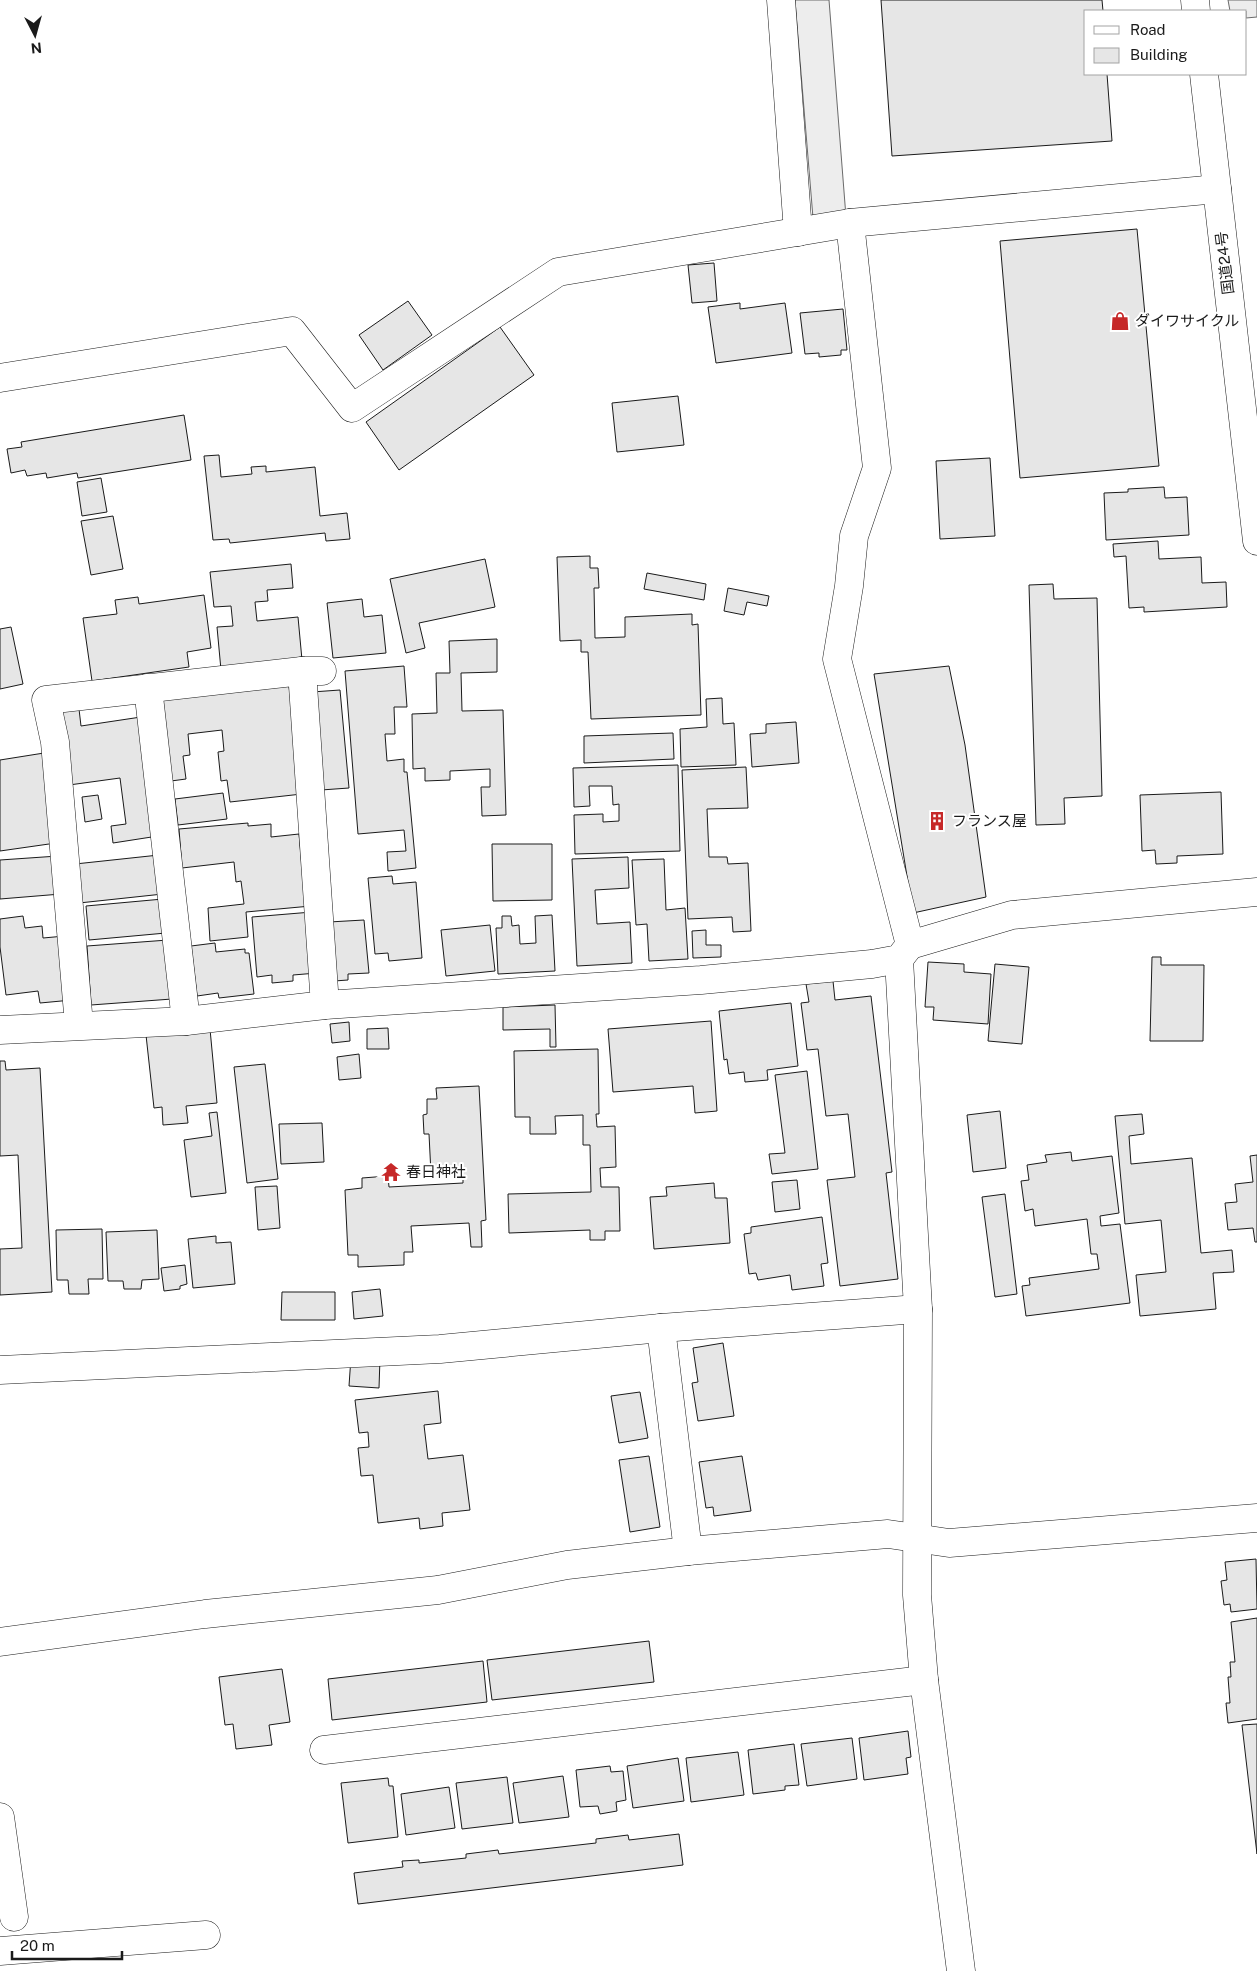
<svg xmlns="http://www.w3.org/2000/svg" width="1257" height="1971" font-family="'Public Sans','Noto Sans JP',sans-serif">
<style>
.parking{fill:#ededed;stroke:#6a6a6a}
.building{fill:#e6e6e6;stroke:#1a1a1a}
.lines{fill:none;stroke-linecap:round;stroke-linejoin:round}
.minor-casing{stroke:#1a1a1a;stroke-width:29}
.highway-casing{stroke:#1a1a1a;stroke-width:29}
.minor{stroke:#fff;stroke-width:28}
.highway{stroke:#fff;stroke-width:28}
.labels{text-anchor:middle;stroke-width:4;stroke-linejoin:round;paint-order:stroke}
.street-label{font-size:15px;fill:#1a1a1a;stroke:#fff}
.poi-label{font-size:15px;fill:#1a1a1a;stroke:#fff;text-anchor:start}
</style>
<rect width="100%" height="100%" fill="#fff"/>
<g class="parking">
<path d="M795,0h34l17,217 -33,1z"/>
<path d="M1228,0h29v17l-11,1v-7h-16z"/>
</g>
<g class="building">
<path d="M881,0h221l1,11h-17v63h21l5,67 -220,15z"/>
<path d="M1137,229l22,237 -139,12 -20,-237z"/>
<path d="M714,263l3,38 -25,2 -4,-38z"/>
<path d="M408,301l24,34 -49,35 -24,-35z"/>
<path d="M740,303v6l45,-6 7,50 -76,10 -8,-56z"/>
<path d="M843,309l4,41h-6v5l-22,2v-4l-14,1 -5,-41z"/>
<path d="M500,327l34,48 -135,95 -33,-48z"/>
<path d="M678,396l6,49 -67,7 -5,-49z"/>
<path d="M184,415l7,45 -113,18 -1,-5 -30,5 -1,-5 -19,3 -2,-6 -14,3 -4,-24 15,-2 -1,-5z"/>
<path d="M219,455l2,22 31,-3 -1,-7 15,-1v6l49,-5 5,49 27,-3 3,26 -24,2 -1,-8 -95,10 -1,-4 -16,1 -9,-84z"/>
<path d="M990,458l5,78 -55,3 -4,-78z"/>
<path d="M101,478l6,34 -25,4 -5,-34z"/>
<path d="M1164,487l1,11 22,-1 2,38 -83,5 -2,-47 24,-1v-3z"/>
<path d="M113,516l10,53 -32,6 -10,-54z"/>
<path d="M1158,541l1,18 42,-2 1,26 24,-1 1,25 -83,5v-5l-15,1 -3,-52 -12,1 -1,-13z"/>
<path d="M590,556v12h8l1,20h-5l1,50 30,-1v-20l67,-3v11l6,-1 3,91 -110,4 -3,-67h-7v-12l-21,1 -3,-84z"/>
<path d="M485,559l10,48 -76,16 6,25 -19,5 -16,-74z"/>
<path d="M291,564l2,24 -26,2 1,11 -13,1 2,19 41,-4 4,43 -81,10 -4,-43 16,-1 -2,-20 -17,1 -4,-35z"/>
<path d="M647,573l59,11 -2,16 -60,-11z"/>
<path d="M1053,584l1,15 43,-1 5,198 -38,2 1,26 -29,1 -7,-240z"/>
<path d="M728,588l41,8 -2,10 -20,-4 -3,13 -20,-4z"/>
<path d="M204,595l7,53 -24,4 2,15 -97,14 -9,-63 34,-4 -2,-14 23,-3 1,7z"/>
<path d="M362,599l2,18 18,-2 4,38 -53,5 -6,-55z"/>
<path d="M11,627l12,57 -23,5v-60z"/>
<path d="M497,639v33l-36,1 1,38 41,-1 3,105 -24,1 -1,-29h9v-18l-40,2v9l-25,1v-13l-12,1 -1,-55 25,-1 -1,-40h14l-1,-32z"/>
<path d="M404,666l3,41h-13l1,27h-10l2,27 17,-2v13h3l9,96 -28,3 -1,-19 19,-1 -2,-21 -46,4 -13,-163z"/>
<path d="M949,666l16,79 21,152 -73,16 -39,-239z"/>
<path d="M289,686l13,108 -72,8 -3,-22 -6,1 -3,-29 6,-1 -2,-21 -34,4 2,21 -7,1 3,23 -15,2 -9,-81z"/>
<path d="M340,690l9,98 -28,2 -9,-98z"/>
<path d="M722,698l1,26 11,-1 2,42 -55,2 -1,-38 27,-2 -1,-28z"/>
<path d="M79,709l2,17 60,-9 17,119 -45,7 -2,-17 15,-2 -6,-46 -51,7 -10,-73z"/>
<path d="M796,722l3,41 -47,4 -2,-33 16,-1v-9z"/>
<path d="M673,733l1,26 -90,4v-27z"/>
<path d="M44,753l12,90 -56,8v-91z"/>
<path d="M678,765l2,86 -105,3 -1,-39 29,-1v8l16,-1v-17l-6,1 -1,-19h-23l1,20 -16,1 -1,-39z"/>
<path d="M746,767l2,41 -41,1 2,48h18l1,7 20,-1 3,68 -18,1 -1,-15 -44,2 -6,-149z"/>
<path d="M1221,792l2,62 -46,2v7l-21,1 -1,-14 -13,1 -2,-56z"/>
<path d="M223,793l4,26 -49,6 -3,-26z"/>
<path d="M98,795l4,24 -17,3 -3,-25z"/>
<path d="M248,823v3l23,-2v13l28,-3 5,54 7,18 -65,6 2,25 -38,4 -2,-33 36,-4 -3,-23 -5,1 -2,-20 -52,6 -3,-39z"/>
<path d="M492,844h60v56l-59,1z"/>
<path d="M159,855l4,39 -84,9 -4,-39z"/>
<path d="M58,856l3,38 -61,5v-39z"/>
<path d="M628,857l1,31 -34,2 2,34 33,-2 2,41 -55,3 -5,-107z"/>
<path d="M664,859l2,51 19,-2 3,51 -39,2 -2,-37 -11,1 -4,-65z"/>
<path d="M392,876l1,8 23,-2 6,76 -33,3 -1,-8 -13,1 -7,-76z"/>
<path d="M163,899l3,34 -77,7 -3,-34z"/>
<path d="M312,912l5,61 -24,2v6l-21,2v-8l-15,2 -5,-60z"/>
<path d="M552,915l3,56 -57,3 -2,-46h6v-12h9l1,10 7,-1 1,19 16,-1 -1,-27z"/>
<path d="M23,916l2,12 17,-2 1,12 22,-2 7,64 -32,3 -2,-12 -32,4 -6,-48v-28z"/>
<path d="M364,920l5,53 -21,1v6l-14,1 -5,-59z"/>
<path d="M490,925l5,46 -49,5 -5,-46z"/>
<path d="M706,930v15h15v12l-28,1 -1,-27z"/>
<path d="M168,940l4,59 -81,6 -4,-59z"/>
<path d="M215,943l1,9 29,-3v4h4l5,41 -35,4 -1,-5 -21,3 -6,-50z"/>
<path d="M1152,957h9v8h43l-1,76h-53z"/>
<path d="M928,962l36,2v8l27,2 -3,50 -55,-4 1,-13h-9z"/>
<path d="M995,964l34,3 -7,77 -34,-3z"/>
<path d="M833,981l2,19 36,-4 21,176 -6,1 12,106 -58,7 -13,-106 28,-3 -7,-63 -22,2 -8,-67 -11,1 -6,-47 8,-1 -3,-18z"/>
<path d="M791,1003l7,63 -31,4 1,10 -23,2 -1,-10 -15,2 -2,-15 -3,1 -5,-49z"/>
<path d="M555,1005l1,42h-6v-18l-47,1v-23z"/>
<path d="M711,1021l6,90 -22,2 -2,-27 -80,6 -5,-63z"/>
<path d="M349,1022l1,19 -18,2 -2,-19z"/>
<path d="M388,1028l1,21h-22v-20z"/>
<path d="M210,1029l7,74 -31,3 2,17 -25,2 -1,-18 -8,1 -8,-73z"/>
<path d="M598,1049l1,65h-3l1,13 18,-1 1,41 -16,1 1,19h18l1,44h-15v9h-15v-10l-81,3 -1,-39 83,-2 -1,-47h-7v-30l-28,1 1,18h-26v-17h-15l-1,-66z"/>
<path d="M359,1054l2,24 -22,2 -2,-23z"/>
<path d="M0,1061h5l1,9 34,-2 12,224 -52,3v-46l22,-1 -4,-93 -18,1z"/>
<path d="M265,1064l13,115 -31,4 -13,-116z"/>
<path d="M807,1071l11,98 -46,5 -3,-20 16,-1 -10,-78z"/>
<path d="M479,1086l7,134 -5,1 1,26h-11l-2,-24 -58,3 2,26h-9v13l-46,2v-12h-10l-3,-65 17,-2v-10l26,-2 1,11 74,-4v-11l-32,2 -2,-40h-5l-1,-19 4,-1v-15h10l-1,-11z"/>
<path d="M1000,1111l6,57 -33,4 -6,-57z"/>
<path d="M217,1112l9,81 -35,4 -7,-57 28,-4 -3,-23z"/>
<path d="M1142,1114l2,20 -15,2 2,28 61,-6 9,95 31,-3 2,22 -21,1 3,36 -76,7 -4,-41 30,-3 -5,-52 -36,4 -10,-108z"/>
<path d="M322,1123l2,39 -43,2 -2,-40z"/>
<path d="M1071,1152l1,9 40,-5 7,57 -19,3 1,10 19,-2 10,79 -104,13 -4,-30 8,-1 -1,-7 70,-9 -2,-15h-6l-4,-35 -52,7 -2,-17 -8,2 -4,-30 8,-1 -2,-15 20,-3 -2,-7z"/>
<path d="M1257,1155v87h-2l-2,-14 -25,2 -3,-27 12,-1 -2,-18 18,-2 -3,-26z"/>
<path d="M797,1180l3,29 -25,3 -3,-30z"/>
<path d="M714,1183l1,15h12l3,45 -76,6 -4,-52 17,-1 -1,-9z"/>
<path d="M277,1186l3,42 -22,2 -3,-43z"/>
<path d="M1005,1194l12,100 -22,3 -13,-100z"/>
<path d="M822,1217l6,46 -7,1 3,22 -32,4 -2,-15 -32,5 -2,-7 -7,1 -5,-40 7,-1v-6z"/>
<path d="M102,1229l1,50h-15l1,15h-20l-1,-14h-11l-1,-50z"/>
<path d="M157,1230l2,49 -17,1 -1,9h-17l-1,-8h-15l-2,-49z"/>
<path d="M216,1236v7l15,-1 4,42 -42,4 -5,-49z"/>
<path d="M185,1265l2,19 -7,2v3l-16,2 -3,-23z"/>
<path d="M380,1289l3,27 -29,3 -2,-27z"/>
<path d="M282,1292h53v28h-54z"/>
<path d="M723,1343l11,73 -36,5 -6,-38 6,-1 -5,-34z"/>
<path d="M351,1357l29,1 -1,30 -30,-2z"/>
<path d="M438,1391l3,32 -17,2 4,34 35,-4 7,55 -28,3 1,13 -23,3 -1,-11 -41,5 -5,-48 -12,1 -3,-28 11,-1 -1,-15 -9,1 -4,-33z"/>
<path d="M640,1392l8,46 -29,5 -8,-47z"/>
<path d="M649,1456l11,71 -30,5 -11,-72z"/>
<path d="M742,1456l9,55 -37,5 -1,-9 -7,1 -7,-46z"/>
<path d="M1256,1559l1,50 -26,3 -1,-8 -6,1 -3,-24 6,-1 -2,-18z"/>
<path d="M1257,1618v101l-29,4 -2,-20h4l-2,-26h3l-1,-15h5l-4,-40z"/>
<path d="M649,1641l5,41 -162,18 -5,-40z"/>
<path d="M483,1661l4,41 -155,18 -4,-41z"/>
<path d="M282,1669l8,53 -21,3 3,20 -36,4 -3,-25 -8,1 -6,-48z"/>
<path d="M1257,1724v130l-15,-129z"/>
<path d="M908,1731l3,26 -5,1 2,16 -44,6 -5,-42z"/>
<path d="M852,1738l5,41 -50,7 -6,-42z"/>
<path d="M794,1744l5,41 -14,1v4l-32,4 -5,-44z"/>
<path d="M738,1752l6,43 -53,7 -5,-44z"/>
<path d="M678,1758l6,43 -51,7 -6,-42z"/>
<path d="M610,1766l1,6 12,-1 3,29 -10,2 1,9 -17,3 -2,-8 -18,1 -4,-37z"/>
<path d="M563,1776l6,41 -50,6 -6,-40z"/>
<path d="M507,1777l6,46 -51,6 -6,-46z"/>
<path d="M388,1778l1,8h4l5,51 -50,6 -7,-60z"/>
<path d="M449,1787l6,41 -49,7 -5,-41z"/>
<path d="M679,1834l4,31 -325,39 -4,-31 49,-6 -1,-6 17,-1v3l47,-5v-4l32,-4 1,4 97,-11v-4l32,-4 1,5z"/>
</g>
<g class="lines">
<g class="minor-casing">
<g id="minor">
<path d="M781,0l17,232"/>
<path d="M850,223l27,245 -23,68 -5,50 -12,73 73,286"/>
<path d="M0,378l292,-47 60,77 206,-136 292,-49 367,-34"/>
<path d="M302,671l23,334"/>
<path d="M148,688l38,333"/>
<path d="M899,959l19,350 -1,286 7,85 37,291"/>
<path d="M79,1025l-24,-283 -9,-42 256,-29h20"/>
<path d="M0,1030l186,-9 139,-16 376,-25 171,-16 27,-5 11,-14 102,-30 245,-23"/>
<path d="M661,1328l27,223"/>
<path d="M0,1370l440,-21 221,-21 257,-19"/>
<path d="M0,1642l205,-28 233,-24 129,-25 121,-14 200,-17 61,9 308,-25"/>
<path d="M324,1750l600,-70"/>
<path d="M0,1817l14,100"/>
<path d="M0,1951l206,-16"/>
</g>
</g>
<g class="highway-casing">
<g id="highway">
<path d="M1195,0l1,11"/>
<path d="M1204,74l53,467"/>
</g>
</g>
<use href="#minor" class="minor"/>
<use href="#highway" class="highway"/>
</g>
<defs>
<g id="shop-bare" transform="scale(1.5)"><path d="M-5-2.5h2.3a2.7 3.5 0 0 1 5.4 0H5L5.5 6h-11ZM-1.5-2.5h3a1.5 2.3 0 0 0-3 0Z" fill="#c62828" stroke="#fff" stroke-width="2.5" paint-order="stroke"/></g>
<g id="building-bare" transform="scale(1.5)"><path d="M-4-6H4V6H1V3H-1V6H-4ZM-2.5-4.3h1.7v1.8h-1.7ZM.8-4.3h1.7v1.8H.8ZM-2.5-1h1.7V.8h-1.7ZM.8-1h1.7V.8H.8Z" fill="#c62828" stroke="#fff" stroke-width="2.5" paint-order="stroke"/></g>
<g id="temple-bare" transform="scale(1.5)"><path d="M0-6L5-2H3V0L6.5 2.5H4V6H1.5V3h-3V6H-4V2.5H-6.5L-3 0V-2H-5Z" fill="#c62828" stroke="#fff" stroke-width="2.5" paint-order="stroke"/></g>
</defs>
<g fill-rule="evenodd">
<use href="#shop-bare" x="1120" y="321"/>
<use href="#building-bare" x="937" y="821"/>
<use href="#temple-bare" x="391" y="1172"/>
</g>
<g class="labels">
<g class="street-label">
<text transform="translate(1225 263) rotate(-97)" y="5">国道24号</text>
</g>
<g class="poi-label">
<text x="1135" y="326">ダイワサイクル</text>
<text x="952" y="826">フランス屋</text>
<text x="406" y="1177">春日神社</text>
</g>
</g>
<rect x="1084" y="10" width="162" height="65" fill="#ffffff" stroke="#a3a3a3"/>
<rect x="1094" y="26" width="25" height="8" fill="#ffffff" stroke="#a3a3a3"/>
<text x="1130" y="35" font-size="15" fill="#1a1a1a">Road</text>
<rect x="1094" y="48" width="25" height="15" fill="#e6e6e6" stroke="#a3a3a3"/>
<text x="1130" y="60" font-size="15" fill="#1a1a1a">Building</text>
<g transform="translate(35 35) rotate(174)" stroke="#ffffff" stroke-width="4" paint-order="stroke">
<path d="M0-4L9 19L0 12L-9 19Z" fill="#1a1a1a"/>
<text y="-8" font-size="14" font-weight="bold" text-anchor="middle" fill="#1a1a1a">N</text>
</g>
<path d="M12 1951v8h110v-8" fill="none" stroke="#1a1a1a" stroke-width="2.5"/>
<text x="20" y="1951" font-size="15" fill="#1a1a1a" stroke="#ffffff" stroke-width="4" paint-order="stroke">20 m</text>
</svg>
